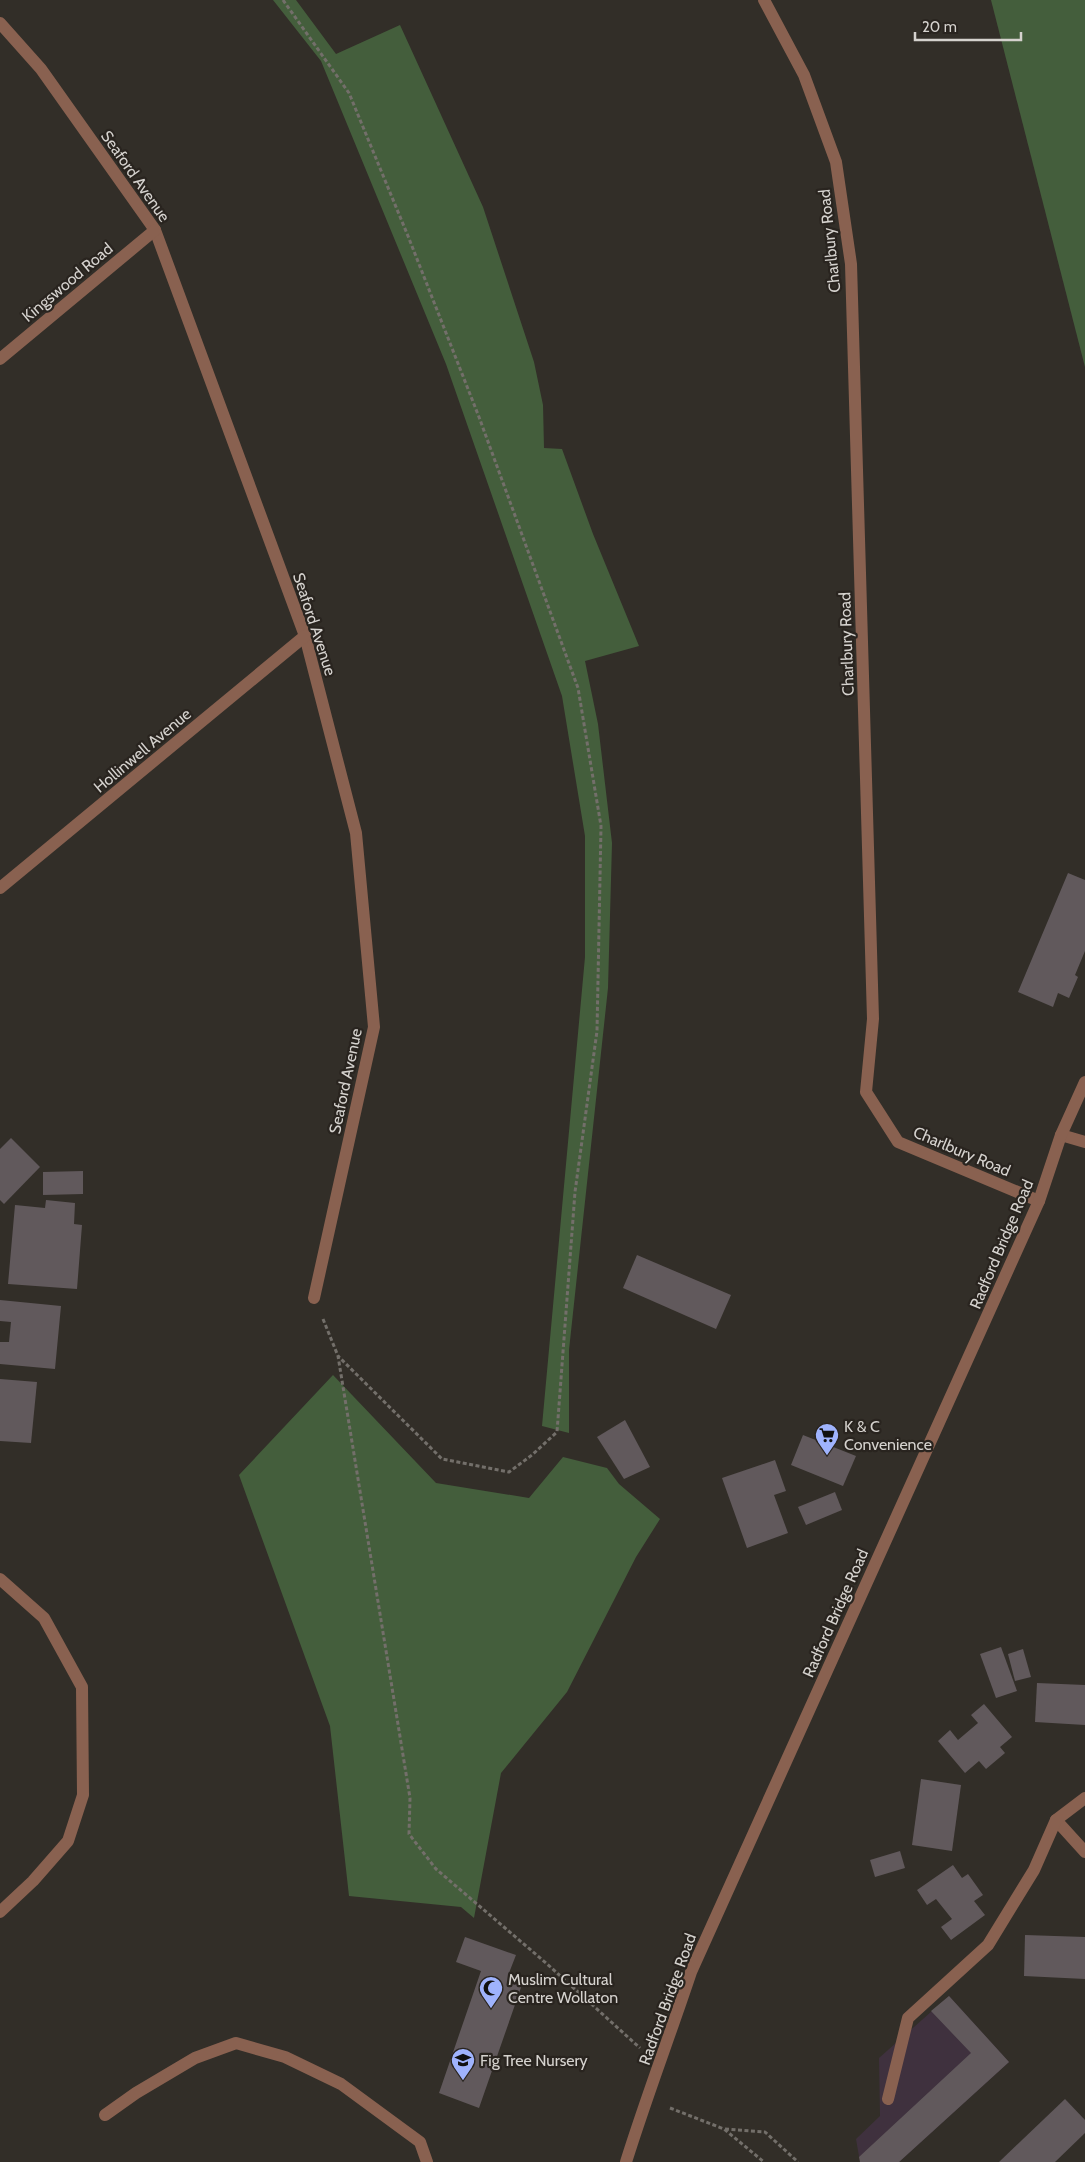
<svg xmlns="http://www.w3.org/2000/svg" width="1085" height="2162" font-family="Cabin,sans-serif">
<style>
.commercial{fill:#3f313e}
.green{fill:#445e3c}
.building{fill:#61595c}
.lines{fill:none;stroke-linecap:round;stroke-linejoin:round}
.path{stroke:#736f6a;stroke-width:3;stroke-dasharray:4 2.5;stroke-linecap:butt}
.minor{stroke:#896150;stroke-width:12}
.labels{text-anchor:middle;stroke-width:4.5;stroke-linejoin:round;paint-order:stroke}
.street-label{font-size:16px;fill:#d5d2ce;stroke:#29241f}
.poi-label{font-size:16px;fill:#d5d2ce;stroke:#29241f;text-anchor:start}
</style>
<rect width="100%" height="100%" fill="#322e28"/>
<path class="commercial" d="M949,1996l60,66 -110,100h-39l-4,-23 24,-23 -1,-58z"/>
<g class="green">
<path d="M273,0h23l40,54 64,-29 83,182 51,155 9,43 1,43 18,1 31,85 46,112 -54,15 13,63 14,119 -4,145 -39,362v83l-27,-7 43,-469v-121l-23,-140 -116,-332 -125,-303z"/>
<path d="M991,0h94v367z"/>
<path d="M333,1375l103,108 93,15 34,-41 44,11 12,16 41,35 -24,38 -69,135 -66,81 -27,145 -13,-11 -112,-11 -19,-170 -91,-251z"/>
</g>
<g class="building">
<path d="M1068,873l17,7v71l-10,24 3,2 -9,21 -11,-5 -5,14 -35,-15z"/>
<path d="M11,1138l29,29 -36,37 -4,-4v-51z"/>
<path d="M83,1171v23l-40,1v-23z"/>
<path d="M46,1200l29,3 -1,21 8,1 -5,64 -69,-5 7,-79 30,3z"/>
<path d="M637,1255l94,40 -15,34 -93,-41z"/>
<path d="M0,1300l61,6 -6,63 -55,-5v-22h9l2,-20 -11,-1z"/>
<path d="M0,1379l37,3 -6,61 -31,-2z"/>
<path d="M625,1420l25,47 -26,12 -27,-42z"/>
<path d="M803,1435l53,21 -13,30 -52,-21z"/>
<path d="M775,1460l11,31 -12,4 14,38 -41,15 -25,-70z"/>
<path d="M835,1492l7,18 -36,15 -8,-18z"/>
<path d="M1001,1647l16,44 -21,7 -16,-44z"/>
<path d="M1023,1649l8,28 -16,4 -7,-27z"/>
<path d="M1037,1683l48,2v40l-50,-3z"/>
<path d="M984,1704l28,33 -12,10 5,6 -19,16 -7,-8 -14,12 -27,-32 12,-11 8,10 20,-17 -7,-8z"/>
<path d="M921,1779l40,6 -9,66 -40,-6z"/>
<path d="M900,1851l5,17 -30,9 -5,-17z"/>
<path d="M953,1865l9,13 6,-4 15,21 -9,6 11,14 -34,25 -10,-13 11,-8 -16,-20 -9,6 -10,-15z"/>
<path d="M1025,1935l60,2v42l-61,-3z"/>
<path d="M465,1937l51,18 -7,18 15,6 -45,129 -40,-15 42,-122 -25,-9z"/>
<path d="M949,1996l60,66 -110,100h-39l-1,-5 112,-104 -40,-42z"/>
<path d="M1065,2099l20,21v13l-30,29h-56z"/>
</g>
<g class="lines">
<g class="path">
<path d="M283,0l66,93 59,143 71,181 99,271 23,138 -4,205 -22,161 -18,240 -25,23 -23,17 -67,-13 -104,-103"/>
<path d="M323,1319l15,37 72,442 -1,36 27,35 110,94 94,85"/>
<path d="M670,2108l54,21 40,33"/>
<path d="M725,2129l40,3 33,30"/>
</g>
<g class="minor">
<path d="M764,0l40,75 32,87 15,102 22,755 -7,73 32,50 141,59"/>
<path d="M0,23l41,46 114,161 150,406 51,197 18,194 -60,271"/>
<path d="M0,359l155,-129"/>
<path d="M0,888l305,-252"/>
<path d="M1061,1135l24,7"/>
<path d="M0,1579l44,39 38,69 1,108 -15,46 -35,40 -33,31"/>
<path d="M1056,1820l29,32"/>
<path d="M888,2099l20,-81 80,-73 46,-75 22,-50 29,-22"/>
<path d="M105,2115l31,-22 59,-35 41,-15 49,14 56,27 79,58 7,20"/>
<path d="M626,2162c20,-64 44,-127 65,-190l348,-771 22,-66 24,-53"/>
</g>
</g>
<defs>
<g id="supermarket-pin" transform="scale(1.25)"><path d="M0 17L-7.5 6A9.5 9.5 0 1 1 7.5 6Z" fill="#9fb3fd" stroke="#29241f"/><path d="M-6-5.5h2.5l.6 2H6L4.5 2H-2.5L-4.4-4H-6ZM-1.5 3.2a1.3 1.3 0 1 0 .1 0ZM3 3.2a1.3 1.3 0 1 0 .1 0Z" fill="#111"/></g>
<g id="mosque-pin" transform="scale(1.25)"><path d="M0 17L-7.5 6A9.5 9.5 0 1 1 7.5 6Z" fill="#9fb3fd" stroke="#29241f"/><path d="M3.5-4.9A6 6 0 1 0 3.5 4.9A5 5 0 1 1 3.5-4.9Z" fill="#111"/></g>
<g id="school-pin" transform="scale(1.25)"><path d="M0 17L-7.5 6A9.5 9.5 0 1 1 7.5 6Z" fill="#9fb3fd" stroke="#29241f"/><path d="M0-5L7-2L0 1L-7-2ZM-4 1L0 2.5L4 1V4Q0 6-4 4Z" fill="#111"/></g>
</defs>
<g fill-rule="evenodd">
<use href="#supermarket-pin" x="827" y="1435"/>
<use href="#mosque-pin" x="491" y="1988"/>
<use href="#school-pin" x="463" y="2060"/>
</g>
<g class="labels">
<g class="street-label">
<text transform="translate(136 176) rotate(55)" y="6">Seaford Avenue</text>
<text transform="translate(829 241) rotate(-96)" y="6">Charlbury Road</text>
<text transform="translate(67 282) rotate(-40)" y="6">Kingswood Road</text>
<text transform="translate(315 624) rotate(72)" y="6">Seaford Avenue</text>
<text transform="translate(846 644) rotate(-92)" y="6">Charlbury Road</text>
<text transform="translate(142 750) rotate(-40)" y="6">Hollinwell Avenue</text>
<text transform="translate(345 1081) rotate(-78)" y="6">Seaford Avenue</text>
<text transform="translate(962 1151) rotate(23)" y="6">Charlbury Road</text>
<text transform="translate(1001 1244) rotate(-67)" y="6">Radford Bridge Road</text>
<text transform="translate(835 1613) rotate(-66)" y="6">Radford Bridge Road</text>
<text transform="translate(667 1999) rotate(-70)" y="6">Radford Bridge Road</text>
</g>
<g class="poi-label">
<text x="844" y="1432">K &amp; C<tspan x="844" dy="18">Convenience</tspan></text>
<text x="508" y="1985">Muslim Cultural<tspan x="508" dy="18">Centre Wollaton</tspan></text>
<text x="480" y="2066">Fig Tree Nursery</text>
</g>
</g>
<path d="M915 32v8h106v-8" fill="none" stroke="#d5d2ce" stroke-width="2.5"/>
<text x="922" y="32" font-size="15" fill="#d5d2ce" stroke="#29241f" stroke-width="4" paint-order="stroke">20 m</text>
</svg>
